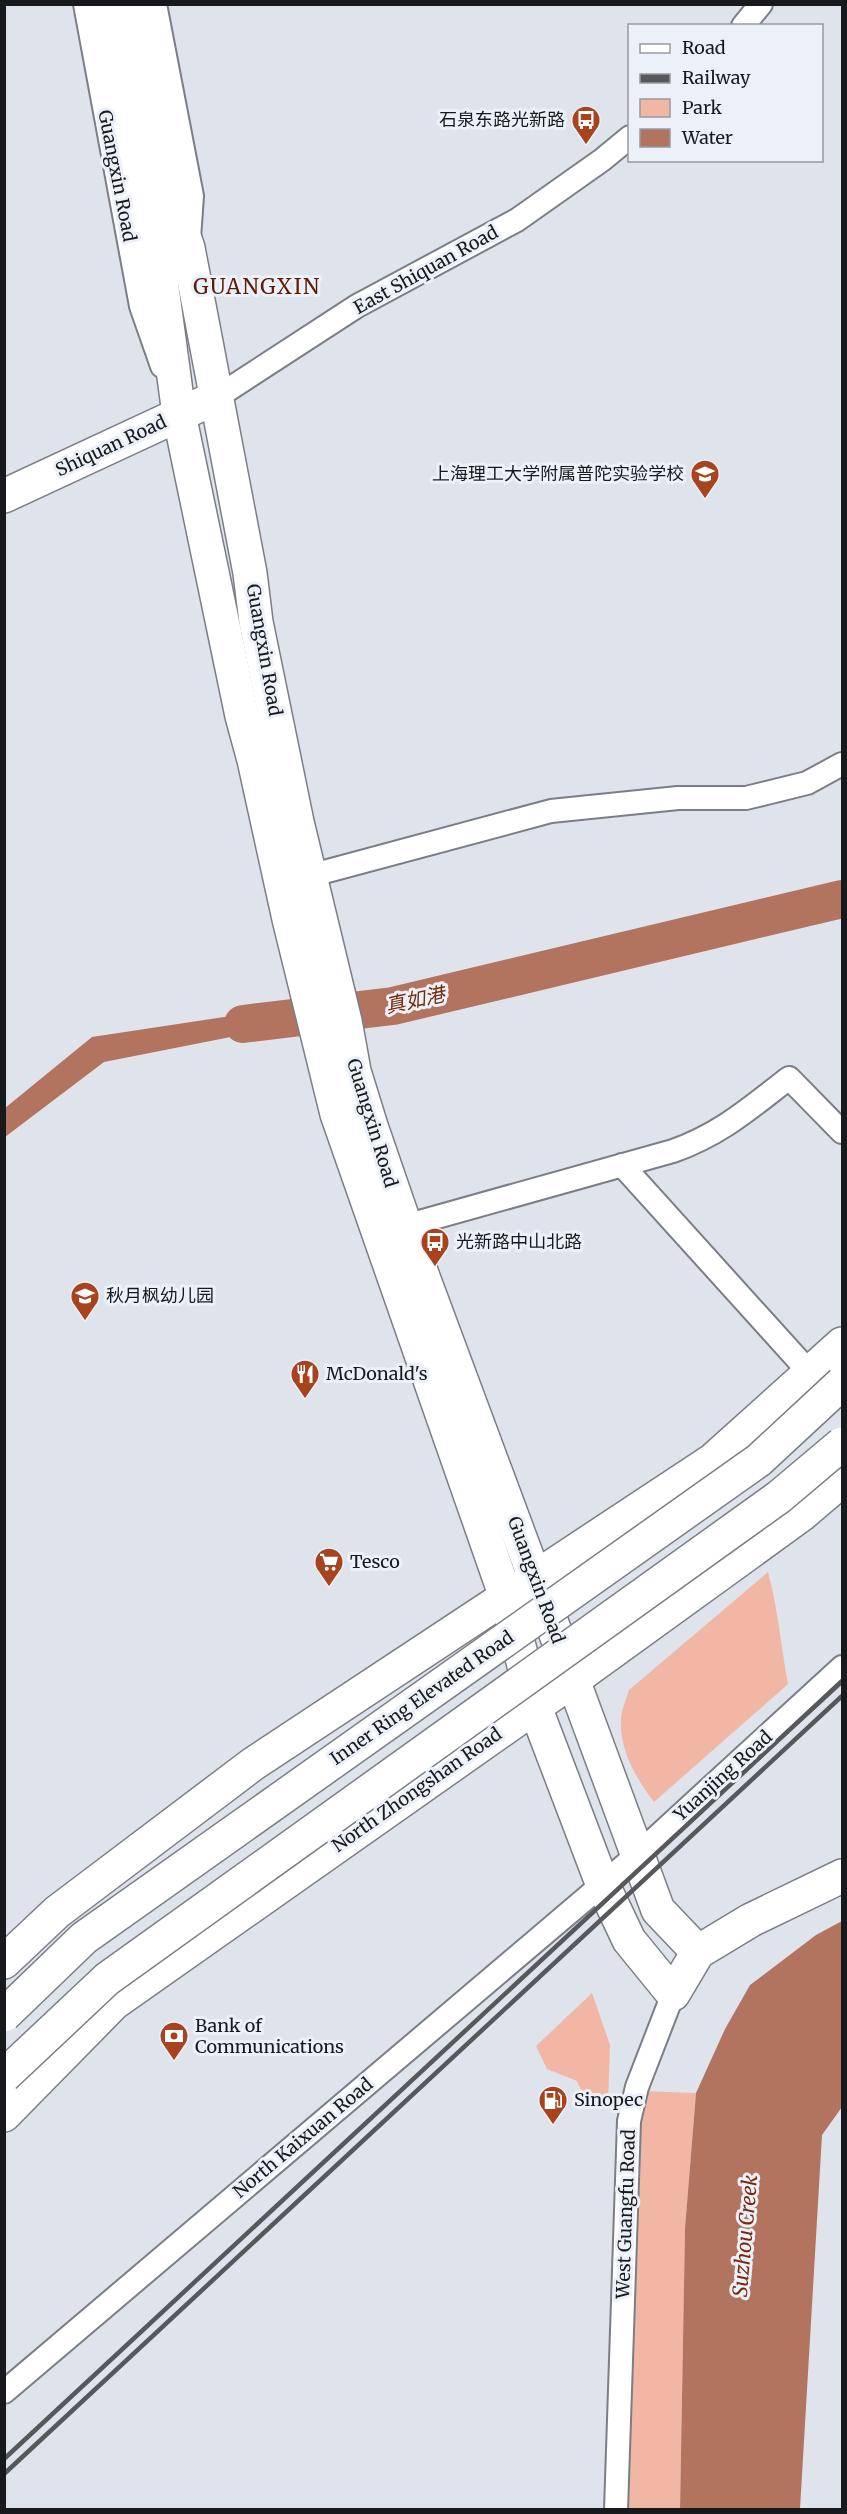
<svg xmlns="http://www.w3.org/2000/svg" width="847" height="2514" font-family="Merriweather,'Noto Sans SC',serif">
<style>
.green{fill:#f1b7a4}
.water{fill:#b3745f}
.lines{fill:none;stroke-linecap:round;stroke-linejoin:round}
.river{stroke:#b3745f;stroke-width:38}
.street-casing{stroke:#7b7e85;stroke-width:26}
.secondary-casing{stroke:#7b7e85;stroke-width:36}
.primary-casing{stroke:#7b7e85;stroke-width:36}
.street{stroke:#fff;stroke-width:22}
.secondary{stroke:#fff;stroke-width:33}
.primary{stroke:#fff;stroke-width:33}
.rail{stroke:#56585c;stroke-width:4.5}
.highway-bridge-casing{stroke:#7b7e85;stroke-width:36;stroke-linecap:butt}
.highway-bridge{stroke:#fff;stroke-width:33}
.labels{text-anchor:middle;stroke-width:6;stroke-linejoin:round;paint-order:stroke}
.poi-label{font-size:18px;fill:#18191c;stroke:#ecf0f8;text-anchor:start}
.street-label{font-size:18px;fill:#18191c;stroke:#ecf0f8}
.water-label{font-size:20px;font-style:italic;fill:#762809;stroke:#ecf0f8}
.quarter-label{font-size:21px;letter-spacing:1.5px;fill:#5c1c03;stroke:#ecf0f8}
</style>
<rect width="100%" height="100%" fill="#dfe3eb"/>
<g class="green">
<path d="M768,1572c10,37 13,75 20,112l-134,118c-18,-24 -35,-52 -33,-84 1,-9 5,-19 8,-28z"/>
<path d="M592,1993l18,52 -2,58 -22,-3 -9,-19 -30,-12 -11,-23z"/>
<path d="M641,2091l55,2 -11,135 -5,281 -54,1z"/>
</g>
<g class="water">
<path d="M290,1007l7,17 -193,38 -99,75v-29l87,-71z"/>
<path d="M842,1921v186l-20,28 -22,374h-120l5,-281 11,-135 29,-64 25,-44 66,-50z"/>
</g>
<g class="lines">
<path class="river" d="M243,1024l150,-18 449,-107"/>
<g class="street-casing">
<g id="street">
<path d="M85,4l56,302 21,60"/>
<path d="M155,4l37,192 -3,42"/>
<path d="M743,26l18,-22"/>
<path d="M217,397l140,-91 160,-86 85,-60 28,-23"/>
<path d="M309,876l242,-65 127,-13h68l61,-15 35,-19"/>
<path d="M622,1165l188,208"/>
<path d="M405,1226l268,-75c48,-17 77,-43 116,-73l53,54"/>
<path d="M4,2392l633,-537 205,-188"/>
<path d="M616,2510l13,-389 8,-34 36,-93"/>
</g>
</g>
<g class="secondary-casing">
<g id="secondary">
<path d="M4,496l213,-99"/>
<path d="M573,1680l85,230 40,42"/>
<path d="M535,1707l67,176 27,57 44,54 25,-42 53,-32 91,-44"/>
</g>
</g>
<g class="primary-casing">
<g id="primary">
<path d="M108,4l51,261 20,149 63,302 12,44 35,159 48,195 169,483 29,110"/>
<path d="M133,4l39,198 16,46 62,325 6,49 41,200 48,199 9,50 17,55 52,151 150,403"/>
<path d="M4,1962l53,-50 196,-148 460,-304 129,-116"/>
<path d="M4,2115l110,-112 459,-323 228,-165 41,-35"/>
</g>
</g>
<use href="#street" class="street"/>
<use href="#secondary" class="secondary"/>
<use href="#primary" class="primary"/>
<g class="rail">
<path d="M4,2459l838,-778"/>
<path d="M4,2474l838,-778"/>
</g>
<g class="highway-bridge-casing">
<g id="highway-bridge">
<path d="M4,2015l80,-77 675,-478 83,-77"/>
<path d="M4,2076l103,-97 672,-482 63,-53"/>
</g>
</g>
<use href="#highway-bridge" class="highway-bridge"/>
</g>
<defs>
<g id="bus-pin" transform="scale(1.5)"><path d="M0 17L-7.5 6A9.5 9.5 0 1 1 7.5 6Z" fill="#a9431d" stroke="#ecf0f8"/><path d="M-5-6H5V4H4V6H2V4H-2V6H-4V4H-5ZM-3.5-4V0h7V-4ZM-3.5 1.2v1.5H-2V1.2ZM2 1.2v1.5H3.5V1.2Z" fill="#fff"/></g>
<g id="school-pin" transform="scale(1.5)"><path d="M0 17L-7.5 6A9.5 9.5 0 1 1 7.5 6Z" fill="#a9431d" stroke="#ecf0f8"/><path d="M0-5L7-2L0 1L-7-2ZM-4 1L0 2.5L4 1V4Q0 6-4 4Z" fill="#fff"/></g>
<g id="restaurant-pin" transform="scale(1.5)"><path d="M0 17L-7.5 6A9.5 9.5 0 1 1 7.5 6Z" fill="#a9431d" stroke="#ecf0f8"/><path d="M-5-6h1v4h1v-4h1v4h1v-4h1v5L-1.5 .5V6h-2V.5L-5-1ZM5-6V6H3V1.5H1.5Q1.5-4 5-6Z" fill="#fff"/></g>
<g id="supermarket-pin" transform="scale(1.5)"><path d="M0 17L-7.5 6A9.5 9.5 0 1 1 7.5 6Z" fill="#a9431d" stroke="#ecf0f8"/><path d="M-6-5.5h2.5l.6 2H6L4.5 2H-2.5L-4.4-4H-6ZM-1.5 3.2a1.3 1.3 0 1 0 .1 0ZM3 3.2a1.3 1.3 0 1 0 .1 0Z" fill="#fff"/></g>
<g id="bank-pin" transform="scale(1.5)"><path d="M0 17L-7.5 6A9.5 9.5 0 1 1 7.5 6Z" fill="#a9431d" stroke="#ecf0f8"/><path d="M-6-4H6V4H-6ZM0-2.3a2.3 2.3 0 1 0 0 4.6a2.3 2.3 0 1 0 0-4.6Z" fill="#fff"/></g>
<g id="fuel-pin" transform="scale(1.5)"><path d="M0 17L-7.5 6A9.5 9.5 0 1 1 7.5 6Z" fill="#a9431d" stroke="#ecf0f8"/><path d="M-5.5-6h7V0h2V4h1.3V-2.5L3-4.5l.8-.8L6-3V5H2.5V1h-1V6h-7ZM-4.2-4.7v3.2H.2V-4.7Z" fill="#fff"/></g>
</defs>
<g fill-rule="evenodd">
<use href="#bus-pin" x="586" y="120"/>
<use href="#school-pin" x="705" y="474"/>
<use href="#bus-pin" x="435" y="1242"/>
<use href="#school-pin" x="85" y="1296"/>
<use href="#restaurant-pin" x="305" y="1374"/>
<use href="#supermarket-pin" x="329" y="1562"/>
<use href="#bank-pin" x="174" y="2036"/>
<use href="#fuel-pin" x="553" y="2100"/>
</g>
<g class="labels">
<g class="poi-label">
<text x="565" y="126" text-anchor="end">石泉东路光新路</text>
<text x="684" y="480" text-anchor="end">上海理工大学附属普陀实验学校</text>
<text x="456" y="1248">光新路中山北路</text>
<text x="106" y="1302">秋月枫幼儿园</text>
<text x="326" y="1380">McDonald's</text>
<text x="350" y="1568">Tesco</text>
<text x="195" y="2032">Bank of<tspan x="195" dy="21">Communications</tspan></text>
<text x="574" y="2106">Sinopec</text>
</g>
<g class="street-label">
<text transform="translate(117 176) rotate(79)" y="6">Guangxin Road</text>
<text transform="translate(426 270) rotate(-29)" y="6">East Shiquan Road</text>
<text transform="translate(111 446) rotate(-25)" y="6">Shiquan Road</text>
<text transform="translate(264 650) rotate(80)" y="6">Guangxin Road</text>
<text transform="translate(372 1123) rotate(73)" y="6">Guangxin Road</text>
<text transform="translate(536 1580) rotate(70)" y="6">Guangxin Road</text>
<text transform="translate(422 1698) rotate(-35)" y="6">Inner Ring Elevated Road</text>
<text transform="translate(723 1776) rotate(-42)" y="6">Yuanjing Road</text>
<text transform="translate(417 1790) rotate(-35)" y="6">North Zhongshan Road</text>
<text transform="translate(303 2138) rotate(-40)" y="6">North Kaixuan Road</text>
<text transform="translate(626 2214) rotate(-88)" y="6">West Guangfu Road</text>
</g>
<g class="water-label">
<text transform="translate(415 1000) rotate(-12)" y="7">真如港</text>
<text transform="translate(745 2236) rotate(-85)" y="7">Suzhou Creek</text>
</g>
<g class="quarter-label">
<text x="257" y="294">GUANGXIN</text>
</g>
</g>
<rect width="847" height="2514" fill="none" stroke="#18191c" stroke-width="12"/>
<rect x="628" y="24" width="195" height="138" fill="#ecf0f8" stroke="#979aa0" stroke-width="1.5"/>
<rect x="640" y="44" width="30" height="9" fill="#ffffff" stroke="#979aa0" stroke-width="1.5"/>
<text x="682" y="54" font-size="18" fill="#18191c">Road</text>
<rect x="640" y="74" width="30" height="9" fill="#56585c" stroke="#979aa0" stroke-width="1.5"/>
<text x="682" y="84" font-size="18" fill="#18191c">Railway</text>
<rect x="640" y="99" width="30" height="18" fill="#f1b7a4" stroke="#979aa0" stroke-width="1.5"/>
<text x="682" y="114" font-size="18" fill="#18191c">Park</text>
<rect x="640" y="129" width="30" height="18" fill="#b3745f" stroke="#979aa0" stroke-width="1.5"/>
<text x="682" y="144" font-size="18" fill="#18191c">Water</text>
</svg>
